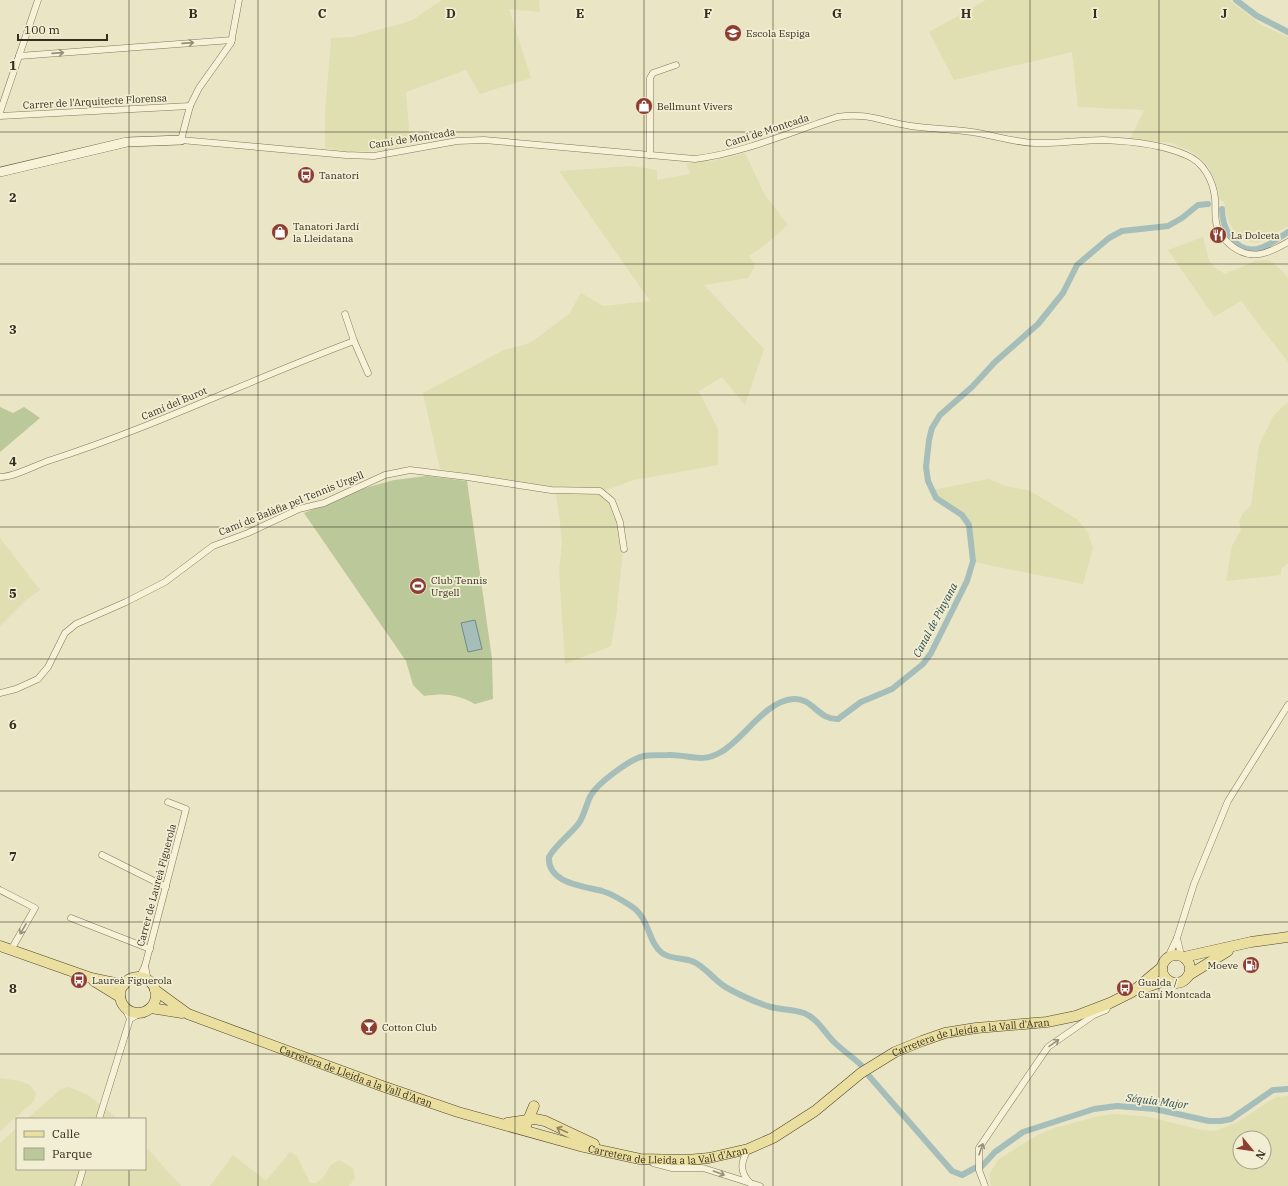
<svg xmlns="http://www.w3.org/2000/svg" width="1288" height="1186" font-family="'IBM Plex Serif',serif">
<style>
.farmland{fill:#dfdfb2;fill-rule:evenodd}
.green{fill:#bbc899}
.water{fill:#a6beba;stroke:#6d8b88}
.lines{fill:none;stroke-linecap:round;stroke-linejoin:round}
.canal{stroke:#a6beba;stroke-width:6}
.street-casing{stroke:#84775c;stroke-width:7}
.secondary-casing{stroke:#65583f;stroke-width:10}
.primary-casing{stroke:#524530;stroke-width:11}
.street{stroke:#f6f1d7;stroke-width:6}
.secondary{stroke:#f6f1d7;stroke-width:9}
.primary{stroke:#ebdf9f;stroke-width:10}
.oneway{stroke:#968f7b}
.oneway2{stroke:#90865f}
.grid{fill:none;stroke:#352d1f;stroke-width:1;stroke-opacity:0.55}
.labels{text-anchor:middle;stroke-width:3.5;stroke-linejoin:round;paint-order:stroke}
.poi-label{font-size:10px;fill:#352d1f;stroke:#f2eed3;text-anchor:start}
.street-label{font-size:10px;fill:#352d1f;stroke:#f2eed3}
.water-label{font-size:11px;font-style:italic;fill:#2f5053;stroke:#f2eed3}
.grid-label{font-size:13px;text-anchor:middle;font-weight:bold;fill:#352d1f;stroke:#f2eed3;stroke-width:3.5;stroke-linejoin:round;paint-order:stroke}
</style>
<rect width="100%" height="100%" fill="#eae5c4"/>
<g class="farmland">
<path d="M442,0h97l1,12 -31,-3 22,69 -51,16 -14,-24 -60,22 4,51 -24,7 -35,2 -26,-4v-35l6,-75 21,-1 52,-14 10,-4z"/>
<path d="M986,0h243l34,26 25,11v189l-30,17 -14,-2 -7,-5 -9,-16 -4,-18 -4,-2 -5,-19 -8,-16 -13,-12 -22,-10 -42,-4 14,-29 -66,-3 -6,-55 -118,28 -25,-48z"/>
<path d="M745,153l20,42 23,30 -27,23 -12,8 6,10 -7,12 -44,7 60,64 -19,56 -23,-28 -23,14 19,38v36l-84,15 -28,10 13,31 4,30 -7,66 -5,29 -46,18 -6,-94 3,-26 -2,-22 -5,-33 -115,-20 -17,-76 81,-43 26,-7 39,-29 12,-21 22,13 47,-5 -91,-130 73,-5 25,4v10l33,-6 -4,-11 26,-2z"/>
<path d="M1203,237l6,23 5,7 11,7 30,-13 13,-1 8,5 12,13v84l-47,-61 -27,16 -46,-67z"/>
<path d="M1288,402v161l-7,6v6l-55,6 6,-35 9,-16 -2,-8 4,-9 8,-7 8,-61 15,-30z"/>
<path d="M988,479l21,8 19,3 49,29 11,14 5,15 -10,36 -109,-22 -2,-31 -3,-10 -6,-7 -21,-13 -9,-11z"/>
<path d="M0,538l40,52 -14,10 -26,26z"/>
<path d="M0,1078l19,3 11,4 6,8 -2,8 -34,30z"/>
<path d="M69,1087l19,8 30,24h-91l34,-30z"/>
<path d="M1288,1096v90h-297l-2,-12 10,-15 35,-22 20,-9 45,-12 15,-2 35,3 53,13 13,1 21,-8 40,-26zM1240,1138h24v24h-24z"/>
<path d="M17,1128v41h128v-23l36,40h-181v-43z"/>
<path d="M290,1152l7,4 13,27h6l7,-5 8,-13 8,-5 14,8 2,10 -6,8h-139l23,-31 33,26z"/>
</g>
<g class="green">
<path d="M0,407l13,6 11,-6 16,11 -40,34z"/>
<path d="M427,476l40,5 25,178 1,40 -18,5c-19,-10 -30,-11 -51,-8l-11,-11 -7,-24 -102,-148 61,-25 29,-8z"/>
</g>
<path class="water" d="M475,620l7,29 -14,3 -7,-29z"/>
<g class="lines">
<g class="canal">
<path d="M1236,0l21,16 31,16"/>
<path d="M1222,209c0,18 12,44 35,40 10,-2 22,-11 31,-17"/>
<path d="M862,1066c-9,-9 -19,-15 -28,-24 -10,-10 -16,-23 -30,-29 -11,-4 -22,-3 -33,-6 -14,-4 -29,-11 -42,-18 -13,-6 -22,-21 -35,-27 -10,-5 -23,-2 -32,-9 -15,-12 -12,-35 -31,-47 -9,-6 -19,-12 -29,-15 -19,-5 -55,-8 -53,-34 7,-13 21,-22 30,-34 6,-9 7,-19 12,-28 7,-12 39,-36 53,-39 7,-1 16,-1 24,-1 20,-1 33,9 53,-3 23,-13 44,-51 72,-53 19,-2 25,21 45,20l23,-17 31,-13 31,-25 8,-11 36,-72 6,-20 -4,-36 -7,-10 -26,-17 -8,-17 -2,-14 3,-27 3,-12 8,-13 32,-28 23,-25 43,-38 25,-31 14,-28 32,-27 13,-7 46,-5 14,-8 16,-13 10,-1"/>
<path d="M869,1076l83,95 10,4 13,-7"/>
<path d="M982,1166l13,-14 28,-20 71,-23 23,-3 38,3 54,12h12l10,-2 42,-29 15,-1"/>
</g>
<g class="street-casing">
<g id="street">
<path d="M239,0l-8,43 -32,45 -9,18 -9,34 165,15 28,1 83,-15 27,-1 211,19c49,-6 95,-27 142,-42 31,-5 46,5 74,9 20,3 41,3 61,6 21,3 40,10 62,11 23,1 46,-3 69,-3 28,1 58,4 83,15 18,7 27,26 29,43 1,9 -1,19 2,28 3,9 8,15 16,21 19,14 36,6 55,-5"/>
<path d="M19,56l213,-16"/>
<path d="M0,112l38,-112"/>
<path d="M0,116l190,-10"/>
<path d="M650,155v-77l3,-5 23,-8"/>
<path d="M345,314l9,27 14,32"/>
<path d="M0,477c15,0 35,-12 51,-17 103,-33 201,-81 303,-119"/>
<path d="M0,693l16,-4 22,-10 10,-12 17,-34 11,-9 50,-22 39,-20 48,-36 35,-13 51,-24 25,-6 61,-28 25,-5 57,7 84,13 49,1 12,10 8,21 4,27"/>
<path d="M102,855l64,32"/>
<path d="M0,890l35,18 -24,42"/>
<path d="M71,918l79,31"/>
<path d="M1177,938l4,17"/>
<path d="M1168,957l9,-19 17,-54 34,-83 60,-96"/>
<path d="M145,966l3,15"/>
<path d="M139,978l6,-12 41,-157 -18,-7"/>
<path d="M130,1019l11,-6"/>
<path d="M99,1119l31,-100 -6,-13"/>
<path d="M748,1149c-7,13 -9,22 2,34"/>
<path d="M653,1163l19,5h31l57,18"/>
<path d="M78,1186l5,-17"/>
<path d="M985,1186l-6,-16v-22l23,-34 46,-67 46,-32 12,-5 4,-7"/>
</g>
</g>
<g class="secondary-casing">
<path id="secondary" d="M0,172l127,-30 54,-2"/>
</g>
<g class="primary-casing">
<g id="primary">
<path d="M0,946l91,32 33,7"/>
<circle cx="1176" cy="969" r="14"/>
<path d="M1184,957l67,-15 37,-5"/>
<path d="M1189,975l39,-24"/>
<circle cx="138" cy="995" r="18"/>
<path d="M94,981l26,16"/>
<path id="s1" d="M155,990l33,24 194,72 76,26 122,34 60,13 47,1 22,-2 39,-9 25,-11 42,-27 46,-38 34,-21 27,-11 23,-8 31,-5 71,-6 29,-6 34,-13 22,-11 30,-25"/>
<path d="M1138,990l29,-10"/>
<path d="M151,1008l31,5"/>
<path d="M507,1123l28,-4 10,2 49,23"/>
<path d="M526,1125l8,-19"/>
</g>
</g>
<use href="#street" class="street"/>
<use href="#secondary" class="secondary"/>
<use href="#primary" class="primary"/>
</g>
<defs><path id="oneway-shaft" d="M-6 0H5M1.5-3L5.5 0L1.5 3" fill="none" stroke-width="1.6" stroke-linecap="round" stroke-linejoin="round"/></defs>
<g class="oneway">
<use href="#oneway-shaft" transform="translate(188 43) rotate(-4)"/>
<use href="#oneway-shaft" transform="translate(58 53) rotate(-4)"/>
<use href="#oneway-shaft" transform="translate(23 929) rotate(120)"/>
<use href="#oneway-shaft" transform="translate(1054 1043) rotate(-35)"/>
<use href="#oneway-shaft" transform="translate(981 1149) rotate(-71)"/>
<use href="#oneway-shaft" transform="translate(719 1173) rotate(20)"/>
</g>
<use class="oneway2" href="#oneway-shaft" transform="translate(562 1130) rotate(-155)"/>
<path class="grid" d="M129,0v1119M258,0v1186M386,0v1186M515,0v1186M644,0v1186M773,0v1186M902,0v1186M1030,0v1186M1159,0v1186M0,132h1288M0,264h1288M0,395h1288M0,527h1288M0,659h1288M0,791h1288M0,922h1288M0,1054h1288M129,1169v17"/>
<defs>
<g id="school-disc" transform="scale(0.9)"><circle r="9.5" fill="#8e3e31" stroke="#f2eed3"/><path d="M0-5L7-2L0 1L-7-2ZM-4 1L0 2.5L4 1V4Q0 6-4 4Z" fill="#fff"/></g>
<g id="shop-disc" transform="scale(0.9)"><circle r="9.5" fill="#8e3e31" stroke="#f2eed3"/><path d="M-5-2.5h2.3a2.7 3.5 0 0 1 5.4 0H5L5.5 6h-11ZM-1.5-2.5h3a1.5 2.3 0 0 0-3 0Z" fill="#fff"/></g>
<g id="bus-disc" transform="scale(0.9)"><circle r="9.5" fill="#8e3e31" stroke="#f2eed3"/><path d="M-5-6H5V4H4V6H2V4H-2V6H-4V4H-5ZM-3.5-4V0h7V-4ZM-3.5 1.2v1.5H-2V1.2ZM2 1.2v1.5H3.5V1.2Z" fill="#fff"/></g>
<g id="restaurant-disc" transform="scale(0.9)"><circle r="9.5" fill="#8e3e31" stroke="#f2eed3"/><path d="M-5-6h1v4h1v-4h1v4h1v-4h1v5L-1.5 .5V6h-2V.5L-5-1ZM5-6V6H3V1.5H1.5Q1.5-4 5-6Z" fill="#fff"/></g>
<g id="stadium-disc" transform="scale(0.9)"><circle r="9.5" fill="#8e3e31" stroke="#f2eed3"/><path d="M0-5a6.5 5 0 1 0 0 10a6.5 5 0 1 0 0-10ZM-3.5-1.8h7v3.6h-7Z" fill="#fff"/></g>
<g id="fuel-disc" transform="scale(0.9)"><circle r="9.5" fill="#8e3e31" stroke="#f2eed3"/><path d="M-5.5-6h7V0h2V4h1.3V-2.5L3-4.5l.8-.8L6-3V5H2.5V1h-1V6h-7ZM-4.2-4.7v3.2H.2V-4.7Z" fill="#fff"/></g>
<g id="bar-disc" transform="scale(0.9)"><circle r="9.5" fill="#8e3e31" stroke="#f2eed3"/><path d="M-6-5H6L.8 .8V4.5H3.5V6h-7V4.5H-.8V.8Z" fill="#fff"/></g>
</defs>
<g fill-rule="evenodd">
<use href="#school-disc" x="733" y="33"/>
<use href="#shop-disc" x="644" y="106"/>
<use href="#bus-disc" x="306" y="175"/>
<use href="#shop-disc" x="280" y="232"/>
<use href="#restaurant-disc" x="1218" y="235"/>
<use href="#stadium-disc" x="418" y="586"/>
<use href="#fuel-disc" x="1251" y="965"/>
<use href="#bus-disc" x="79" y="980"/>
<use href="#bus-disc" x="1125" y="988"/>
<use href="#bar-disc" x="369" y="1027"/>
</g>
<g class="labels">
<g class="poi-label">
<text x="746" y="37">Escola Espiga</text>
<text x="657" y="110">Bellmunt Vivers</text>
<text x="319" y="179">Tanatori</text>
<text x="293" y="230">Tanatori Jardí<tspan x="293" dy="12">la Lleidatana</tspan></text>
<text x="1231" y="239">La Dolceta</text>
<text x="431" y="584">Club Tennis<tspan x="431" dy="12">Urgell</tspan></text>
<text x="1238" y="969" text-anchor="end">Moeve</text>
<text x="92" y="984">Laureà Figuerola</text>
<text x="1138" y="986">Gualda /<tspan x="1138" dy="12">Camí Montcada</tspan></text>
<text x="382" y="1031">Cotton Club</text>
</g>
<g class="street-label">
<text transform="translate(95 101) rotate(-3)" y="4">Carrer de l'Arquitecte Florensa</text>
<text transform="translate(767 130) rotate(-18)" y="4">Camí de Montcada</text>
<text transform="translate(412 138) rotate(-9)" y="4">Camí de Montcada</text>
<text transform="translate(174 403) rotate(-23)" y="4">Camí del Burot</text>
<text transform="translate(291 503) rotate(-22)" y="4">Camí de Balàfia pel Tennis Urgell</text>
<text transform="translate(156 885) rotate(-75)" y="4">Carrer de Laureà Figuerola</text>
<text dy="4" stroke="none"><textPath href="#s1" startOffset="880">Carretera de Lleida a la Vall d'Aran</textPath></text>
<text dy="4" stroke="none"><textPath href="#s1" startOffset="220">Carretera de Lleida a la Vall d'Aran</textPath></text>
<text dy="4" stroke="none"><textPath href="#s1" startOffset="544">Carretera de Lleida a la Vall d'Aran</textPath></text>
</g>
<g class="water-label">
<text transform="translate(935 620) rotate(-62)" y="4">Canal de Pinyana</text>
<text transform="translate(1157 1101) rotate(7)" y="4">Séquia Major</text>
</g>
</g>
<g class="grid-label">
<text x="193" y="18">B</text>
<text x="322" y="18">C</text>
<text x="451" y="18">D</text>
<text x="580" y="18">E</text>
<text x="708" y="18">F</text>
<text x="837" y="18">G</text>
<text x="966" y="18">H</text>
<text x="1095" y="18">I</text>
<text x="1224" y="18">J</text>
<text x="13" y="70">1</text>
<text x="13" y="202">2</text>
<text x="13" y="334">3</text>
<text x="13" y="466">4</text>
<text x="13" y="598">5</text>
<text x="13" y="729">6</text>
<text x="13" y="861">7</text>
<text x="13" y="993">8</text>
</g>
<rect x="16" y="1118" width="130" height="52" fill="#f2eed3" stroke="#a6a18b"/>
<rect x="24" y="1131" width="20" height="6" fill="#ebdf9f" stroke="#a6a18b"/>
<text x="52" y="1138" font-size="12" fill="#352d1f">Calle</text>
<rect x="24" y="1148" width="20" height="12" fill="#bbc899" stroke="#a6a18b"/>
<text x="52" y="1158" font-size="12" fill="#352d1f">Parque</text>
<g transform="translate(1252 1150) rotate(119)"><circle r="19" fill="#f2eed3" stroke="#a6a18b"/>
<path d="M0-3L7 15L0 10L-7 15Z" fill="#8e3e31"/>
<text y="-6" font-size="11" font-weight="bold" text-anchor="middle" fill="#352d1f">N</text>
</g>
<path d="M18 34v6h89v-6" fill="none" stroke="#352d1f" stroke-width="2"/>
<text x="24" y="34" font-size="12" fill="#352d1f" stroke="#f2eed3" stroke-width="3" paint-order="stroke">100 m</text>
</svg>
